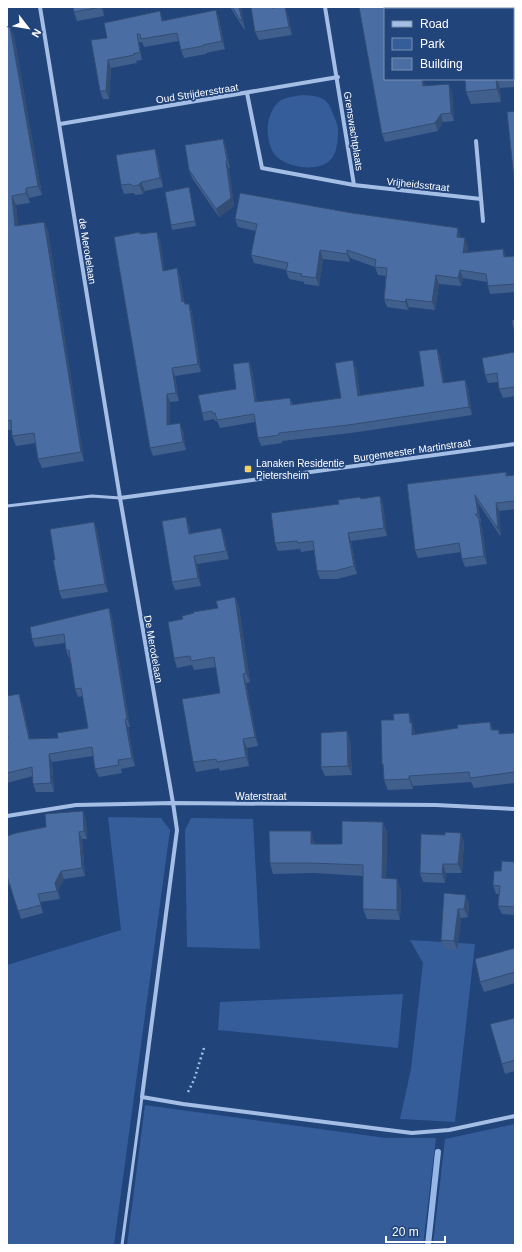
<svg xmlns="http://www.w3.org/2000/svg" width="522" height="1252" font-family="Helvetica,sans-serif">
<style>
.green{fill:#345d99}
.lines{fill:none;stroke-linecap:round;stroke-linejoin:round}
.stream{stroke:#97b8e7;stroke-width:6}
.path{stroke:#a4bee5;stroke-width:2.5;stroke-dasharray:2 3;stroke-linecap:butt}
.service{stroke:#a4bee5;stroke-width:3}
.minor{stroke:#a4bee5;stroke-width:4}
.wall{fill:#405f8d}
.shaded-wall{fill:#344d73}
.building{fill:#4a6ea4;stroke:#344d73}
.poi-dot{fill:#f2d065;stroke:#21447b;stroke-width:1.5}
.labels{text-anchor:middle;stroke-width:3.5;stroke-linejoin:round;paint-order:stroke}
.street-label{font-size:10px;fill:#fff;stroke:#21447b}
.poi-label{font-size:10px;fill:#fff;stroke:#21447b;text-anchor:start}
</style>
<rect width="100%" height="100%" fill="#21447b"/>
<g class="green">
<path d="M303,95c16,1 25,2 30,19 2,4 4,9 5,14 0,9 0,22 -6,30 -11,16 -50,10 -59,-6 -5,-9 -7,-23 -4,-33 7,-21 14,-21 34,-24z"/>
<path d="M108,817l53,1 9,12 -56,415h-107v-280l114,-35z"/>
<path d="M191,818l62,1 7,130 -73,-2 -2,-117z"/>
<path d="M410,940l65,4 -20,178 -55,-3 11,-50 12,-106z"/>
<path d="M403,994l-5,54 -180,-18 2,-28z"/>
<path d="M145,1105l241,33h50l-13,107h-296z"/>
<path d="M515,1124v121h-82l12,-106z"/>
</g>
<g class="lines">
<path class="stream" d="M428,1245l10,-93"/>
<path class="path" d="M188,1092l6,-12 10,-32"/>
<g class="service">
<path d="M7,506l85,-10 28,2"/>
<path d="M122,1245l20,-148"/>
</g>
<g class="minor">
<path d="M40,7l80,491 53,305 4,27 -35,267 41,7 229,29 37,-3 66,-14"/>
<path d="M325,7l29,178"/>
<path d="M247,93l15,75 92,17 127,14"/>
<path d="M60,124l278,-47"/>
<path d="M476,141l7,80"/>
<path d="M120,498l395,-54"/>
<path d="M7,816l69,-11 97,-2 263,2 79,4"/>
</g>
</g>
<g class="wall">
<path d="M103,7l1,9 -27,5 -3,-9z"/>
<path d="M230,7h11l4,22h-1z"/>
<path d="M285,7l3,8 4,20 -33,5 -4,-8 18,-24z"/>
<path d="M359,7h61l-35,2 40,77 27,6 2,29 -11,1 -5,9 -53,11 -3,-8z"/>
<path d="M219,18l6,31 -19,4v1l-22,4 -3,-8 -2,-9 -35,6 -2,-5h-3l3,18 -6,1 1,2 -26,5 -2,31h-6l-3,-8 7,-53 56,-19 1,2z"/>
<path d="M7,27l7,9 28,159 -13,3 1,5 -14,2 2,21 26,-4 4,9 36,230 -42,7 -4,-9 -2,-16 -20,3 -4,-10v-6h-4l-1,-3z"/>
<path d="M513,46h2v41l-15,1 1,14 -30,2 -5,-12 -1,-13h48z"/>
<path d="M223,139l3,8 4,21h-1l5,38 -15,11 -27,-39 -3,-8z"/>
<path d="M158,158l5,29 -18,4 -2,3 -7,1 -3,-2 -9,1 -3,-9z"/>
<path d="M189,187l1,5 6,34 -24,4 -1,-5z"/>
<path d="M235,219l226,18 7,9 -1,6 36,-3 3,8 9,-1v36l-25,2 -3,-12 -24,-4 -2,8 -22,-2 -4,26 -26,-3 -1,3 -21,-3 -3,-8 2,-23 -8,-1 -3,-8 -25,-9v4l-27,-3 -4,27 -15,-2v-2l-15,-3 -3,-8 1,-1 -33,-7 -3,-8 5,-24 -18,-4z"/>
<path d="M141,234l19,6 4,31 16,5 4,25 1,3h4l3,8 9,60 -26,4 4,25 -9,1v23l13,6 3,19 -33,6 -3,-8z"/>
<path d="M437,349l3,8 4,26 21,-3 3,8 4,27 -121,18 -69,8v2l-21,3 -3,-8 -3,-16 -35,6 -3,-7h-2l-1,-2 -10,2 -2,-8 34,-24 13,-27 3,8 5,32 33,-4 3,7 48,-7 12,-38 3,8 4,27 64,-9z"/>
<path d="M515,352v44l-12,2 -4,-9 -1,-7 -10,1 -3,-8z"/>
<path d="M506,472l1,4 8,-1v34l-16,2 2,26 -23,-34 3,19h-1l2,5 5,37 -22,3 -3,-8 -1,-7 -43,6 -3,-8 -8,-66z"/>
<path d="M380,496l3,9 4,31 -36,5 6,33 -20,5h-17l-3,-8 -3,-21 -13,2 -1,-3 -22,2 -3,-8 64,-39 22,-5z"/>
<path d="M94,522l3,8 11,62 -46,7 -3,-8 -4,-31z"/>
<path d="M189,525l1,8 31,-5 3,8 5,23 -32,5 4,22 -26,4 -3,-8z"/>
<path d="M235,597l4,10 11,75 -4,1 12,63 -11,2 2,18 -29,5 -1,-3 -23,4 -3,-10 27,-69 -4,-26 -22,3 -2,-5 -15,3 -3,-10 9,-39 35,-11z"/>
<path d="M109,608l3,9 18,110h-2l7,39 -14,3 1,4 -23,4 -4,-8 -2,-13 -41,6 2,30h-18l-3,-8v-8l-26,7v-45h1l14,-36 8,37 28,-1 30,-10 -5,-32 -5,1 -3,-8 -5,-31h-1l-3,-8 -1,-7 -30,4 -3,-8z"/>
<path d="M490,722l3,8 7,4 15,-1v50l-41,5 -3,-6 -58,4v3l-25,1 -4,-10v-11l-2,-5 31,-40v3l2,7 43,-6z"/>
<path d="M350,739l2,36 -27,1 -4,-9z"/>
<path d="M86,819l1,20h-5l3,37 -21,3 -6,11 2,9 -20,3 3,11 -22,6 -11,-35 -3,1v-49z"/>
<path d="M383,822l4,11 -1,45 15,12 -1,30 -33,-1 -4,-10v-33l-49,-3 -41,1 -3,-11 44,-22 1,3h27z"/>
<path d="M464,841l-2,32h-16l-1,10 -22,-1 -3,-9z"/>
<path d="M515,862v53l-13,-1 -4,-8 1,-12h-3l-3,-9z"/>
<path d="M444,893l25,10 -1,14 -7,1 -4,32 -12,-1 -4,-9z"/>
<path d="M515,948v35l-31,9 -4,-10z"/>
<path d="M515,1018v53l-10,3 -3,-10z"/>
</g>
<g class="shaded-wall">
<path d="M101,7h2l1,9z"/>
<path d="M239,7h2l4,22 -3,-8z"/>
<path d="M285,7l3,8 4,20 -3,-8z"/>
<path d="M216,10l3,8 6,31 -3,-8z"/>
<path d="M160,11l3,8 2,10 -3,-8z"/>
<path d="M10,27l4,9 28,159 -4,-9z"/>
<path d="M137,34l2,8 3,18 -2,-8z"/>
<path d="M108,60l3,8 -2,31 -3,-8z"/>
<path d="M513,67l2,6v7l-2,-5z"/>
<path d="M422,79h2l2,15 -3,-8z"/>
<path d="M496,79h1l3,9 1,14 -4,-13z"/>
<path d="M449,84l3,8 2,29 -3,-8z"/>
<path d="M441,114l2,8 -5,9 -3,-8z"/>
<path d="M223,139l3,8 4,21 -3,-8z"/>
<path d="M155,149l3,9 5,29 -3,-9z"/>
<path d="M226,161l3,7 5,38 -15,11 -3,-8z"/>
<path d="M141,182l4,9 -2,3 -4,-9z"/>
<path d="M26,188l3,10 1,5 -4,-10z"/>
<path d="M12,196l4,9 3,31 -4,-10z"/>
<path d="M44,222l4,9 36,230 -3,-9z"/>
<path d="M458,228l3,9 -1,8 -3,-8z"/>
<path d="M157,232l3,8 6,39 -3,-8z"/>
<path d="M465,238l3,8 -2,15 -3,-8z"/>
<path d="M503,249l3,8h-2z"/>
<path d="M320,250l3,9 -4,27 -3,-8z"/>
<path d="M347,250l3,8v4l-3,-8z"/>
<path d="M177,268l3,8 5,33 -3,-7z"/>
<path d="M460,270l3,8 -2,8 -3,-8z"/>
<path d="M436,275l3,9 -4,26 -3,-8z"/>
<path d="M406,299l3,8 -1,3 -3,-8z"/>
<path d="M189,304l3,8 9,60 -3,-8z"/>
<path d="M437,349l3,8 6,34 -3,-8z"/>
<path d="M353,360l3,8 5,36 -3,-8z"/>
<path d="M249,362l3,8 6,41 -3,-9z"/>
<path d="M172,368l3,8 4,25 -3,-8z"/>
<path d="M465,380l3,8 4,27 -3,-8z"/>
<path d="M167,394l3,8v31l-3,-8z"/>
<path d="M180,423l3,8 3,19 -3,-8z"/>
<path d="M475,495l3,8 3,19 -3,-8z"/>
<path d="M380,496l3,9 4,31 -3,-8z"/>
<path d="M496,503l3,8 2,26 -3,-8z"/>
<path d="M186,517l3,8 3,17 -3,-8z"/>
<path d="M479,519l3,8 5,37 -3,-8z"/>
<path d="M94,522l3,8 11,62 -3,-8z"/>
<path d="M221,528l3,8 5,23 -3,-8z"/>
<path d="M348,533l3,8 6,33 -3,-8z"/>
<path d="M194,556l3,8 4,22 -3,-8z"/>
<path d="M235,597l4,10 11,75 -4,-9z"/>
<path d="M109,608l3,9 18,110 -3,-8z"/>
<path d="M243,674l3,9 12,63 -3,-9z"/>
<path d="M19,694l3,8 10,45 -3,-8z"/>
<path d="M409,713l4,11v3l2,6 1,12 -4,-10 -2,-12z"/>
<path d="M125,719l3,8 7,39 -3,-8z"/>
<path d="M490,722l3,10 -2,-2z"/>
<path d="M347,731l3,8 2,36 -4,-9z"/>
<path d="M243,739l4,9 2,18 -3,-9z"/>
<path d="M49,754l3,8 2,30 -3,-9z"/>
<path d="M409,776l4,10v3l-4,-10z"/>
<path d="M83,811l3,8 1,20 -3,-8z"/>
<path d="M383,822l4,11 -1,55 -4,-10z"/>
<path d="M311,831l3,10 1,13 -4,-10z"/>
<path d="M79,832l3,7 3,37 -3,-8z"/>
<path d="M461,833l3,8 -2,32 -4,-9z"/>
<path d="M443,864l3,9 -1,10 -3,-9z"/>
<path d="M61,871l3,8 -6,11 2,9 -3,-8 -2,-8z"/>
<path d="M397,879l4,11 -1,30 -3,-10z"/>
<path d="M466,895l3,8 -1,14 -4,-8z"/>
<path d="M458,909l3,9 -4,32 -3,-9z"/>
</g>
<g class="building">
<path d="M73,7h28l-27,5z"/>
<path d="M232,7h7l3,14h-1z"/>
<path d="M251,7h20l1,1 8,-1h5l4,20 -34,5z"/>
<path d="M359,7h54l7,2h-35v70h37l1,7 26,-2 2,29 -10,1 -6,9 -53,11z"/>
<path d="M216,10l6,31 -19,4v1l-22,4 -4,-17 -36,6 -1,-5h-3l3,18 -7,2 1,1 -26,5 -2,31h-6l-9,-51 16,-2 -3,-15 56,-12 2,10z"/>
<path d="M7,27h3l28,159 -12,2v5l-14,3 3,30 29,-4 37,230 -43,7 -4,-26 -22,3 -1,-16 -4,1z"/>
<rect x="513" y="46" width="2" height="19"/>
<path d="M465,79h31l1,10 -31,3z"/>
<path d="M515,111v78l-8,-77z"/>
<path d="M223,139l4,21 -1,1 5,37 -15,11 -27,-39 -4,-25z"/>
<path d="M155,149l5,29 -19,4 -2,3 -6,1 -3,-2 -9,1 -5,-30z"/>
<path d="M189,187l6,34 -24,4 -6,-33z"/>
<path d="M240,193l112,20 106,15 -1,9 8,1 -2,15 40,-4 1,8 11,-1v28l-27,2 -2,-12 -26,-4 -2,8 -22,-3 -4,27 -26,-3 -1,3 -21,-3 3,-31 -12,-1 1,-7 -29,-10v4l-27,-4 -4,28 -15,-2 1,-2 -16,-3 2,-8 -37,-8 6,-31 -22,-5z"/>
<path d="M140,232v2l17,-2 6,39 14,-3 5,34 2,-1 1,3h4l9,60 -26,4 4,25 -9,1v31l13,-2 3,19 -33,6 -36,-211z"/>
<path d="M512,320h3v18z"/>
<path d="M437,349l6,34 22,-3 4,27 -121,18 -69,8v2l-21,3 -4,-24 -37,6 -2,-7h-3v-2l-10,2 -4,-18 38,-6 -3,-25 16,-2 6,40 35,-4 1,7 50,-7 -6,-35 18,-3 5,36 66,-10 -5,-35z"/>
<path d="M515,352v35l-16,2 -2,-16 -12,2 -3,-17z"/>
<path d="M506,472v4l9,-1v26l-19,2 2,26 -23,-34 3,19h-3l4,5 5,37 -22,3 -3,-16 -44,7 -8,-66z"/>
<path d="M380,496l4,32 -36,5 6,33 -20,5h-17l-4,-30 -15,2 -1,-2 -22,2 -4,-30 68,-9 -1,-4 22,-3 1,2z"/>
<path d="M186,517l3,17 32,-6 5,23 -32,5 4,22 -26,4 -10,-61z"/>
<path d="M94,522l11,62 -46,7 -6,-31h2l-5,-31z"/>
<path d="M235,597l11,76 -3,1 12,63 -12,2 3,18 -29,5 -1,-3 -23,3 -11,-63 38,-6 -6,-36 -23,4 -1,-5 -16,2 -6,-36 15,-3 -1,-3 12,-3 -1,-1 25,-4 -2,-7z"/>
<path d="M109,608l18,111h-2l7,39 -14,2 1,5 -24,4 -3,-22 -43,7 2,29 -18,1 -1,-17 -25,6v-35h1l-1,-7v-35l12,-2 10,45 29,-1 -1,-5 31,-5 -7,-40 -6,1 -6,-39h-3l-2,-16 -32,5 -2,-12z"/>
<path d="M409,713l1,10h2v12l46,-7 -1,-3 33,-3 1,8h8v4l16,-1v39l-45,6 -1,-6 -60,4v3l-25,1 -1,-16h-1l-1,-44h13l-1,-6z"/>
<path d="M347,731l1,35 -27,1v-34z"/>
<path d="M83,811l1,20 -5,1 3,36 -21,3 -6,12 2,8 -19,3 3,11 -23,6 -11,-35v-40l9,-3 30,-6 -1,-13z"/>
<path d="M342,821l41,1 -1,56 15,1v31l-34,-1v-44l-53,-2h-40l-1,-32h42v13h31z"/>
<path d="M445,832l16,1 -3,31h-15l-1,10 -22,-1 1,-39 24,1z"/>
<path d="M502,861l13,1v45l-17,-1 2,-20 -7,-1 1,-14h7z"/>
<path d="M444,893l22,2 -2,14h-6l-4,32 -13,-1z"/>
<path d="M515,948v24l-35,10 -5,-23z"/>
<path d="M515,1018v42l-13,4 -12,-40z"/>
</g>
<rect class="poi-dot" x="244" y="465" width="8" height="8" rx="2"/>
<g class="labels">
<g class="street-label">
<text transform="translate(197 93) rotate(-9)" y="4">Oud Strijdersstraat</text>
<text transform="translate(354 131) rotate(81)" y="4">Grenswachtplaats</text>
<text transform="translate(418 184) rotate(6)" y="4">Vrijheidsstraat</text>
<text transform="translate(88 251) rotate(81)" y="4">de Merodelaan</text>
<text transform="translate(412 450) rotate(-8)" y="4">Burgemeester Martinstraat</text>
<text transform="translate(154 649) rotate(80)" y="4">De Merodelaan</text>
<text x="261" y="800">Waterstraat</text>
</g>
<g class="poi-label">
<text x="256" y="467">Lanaken Residentie<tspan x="256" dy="12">Pietersheim</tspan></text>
</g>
</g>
<rect width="522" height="1252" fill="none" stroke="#ffffff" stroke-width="16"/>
<rect x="384" y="8" width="130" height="72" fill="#21447b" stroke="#7a8fb0"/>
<rect x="392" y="21" width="20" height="6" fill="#a4bee5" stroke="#7a8fb0"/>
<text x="420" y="28" font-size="12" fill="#ffffff">Road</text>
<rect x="392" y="38" width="20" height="12" fill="#345d99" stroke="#7a8fb0"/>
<text x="420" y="48" font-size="12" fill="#ffffff">Park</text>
<rect x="392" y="58" width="20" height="12" fill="#4a6ea4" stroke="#7a8fb0"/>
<text x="420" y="68" font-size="12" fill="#ffffff">Building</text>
<g transform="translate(28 28) rotate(121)" stroke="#21447b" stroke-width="3" paint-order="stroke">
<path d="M0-3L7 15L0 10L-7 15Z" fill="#ffffff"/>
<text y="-6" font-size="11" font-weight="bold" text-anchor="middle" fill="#ffffff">N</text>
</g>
<path d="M386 1236v6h59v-6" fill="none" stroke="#ffffff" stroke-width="2"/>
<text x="392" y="1236" font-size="12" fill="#ffffff" stroke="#21447b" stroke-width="3" paint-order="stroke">20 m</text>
</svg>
